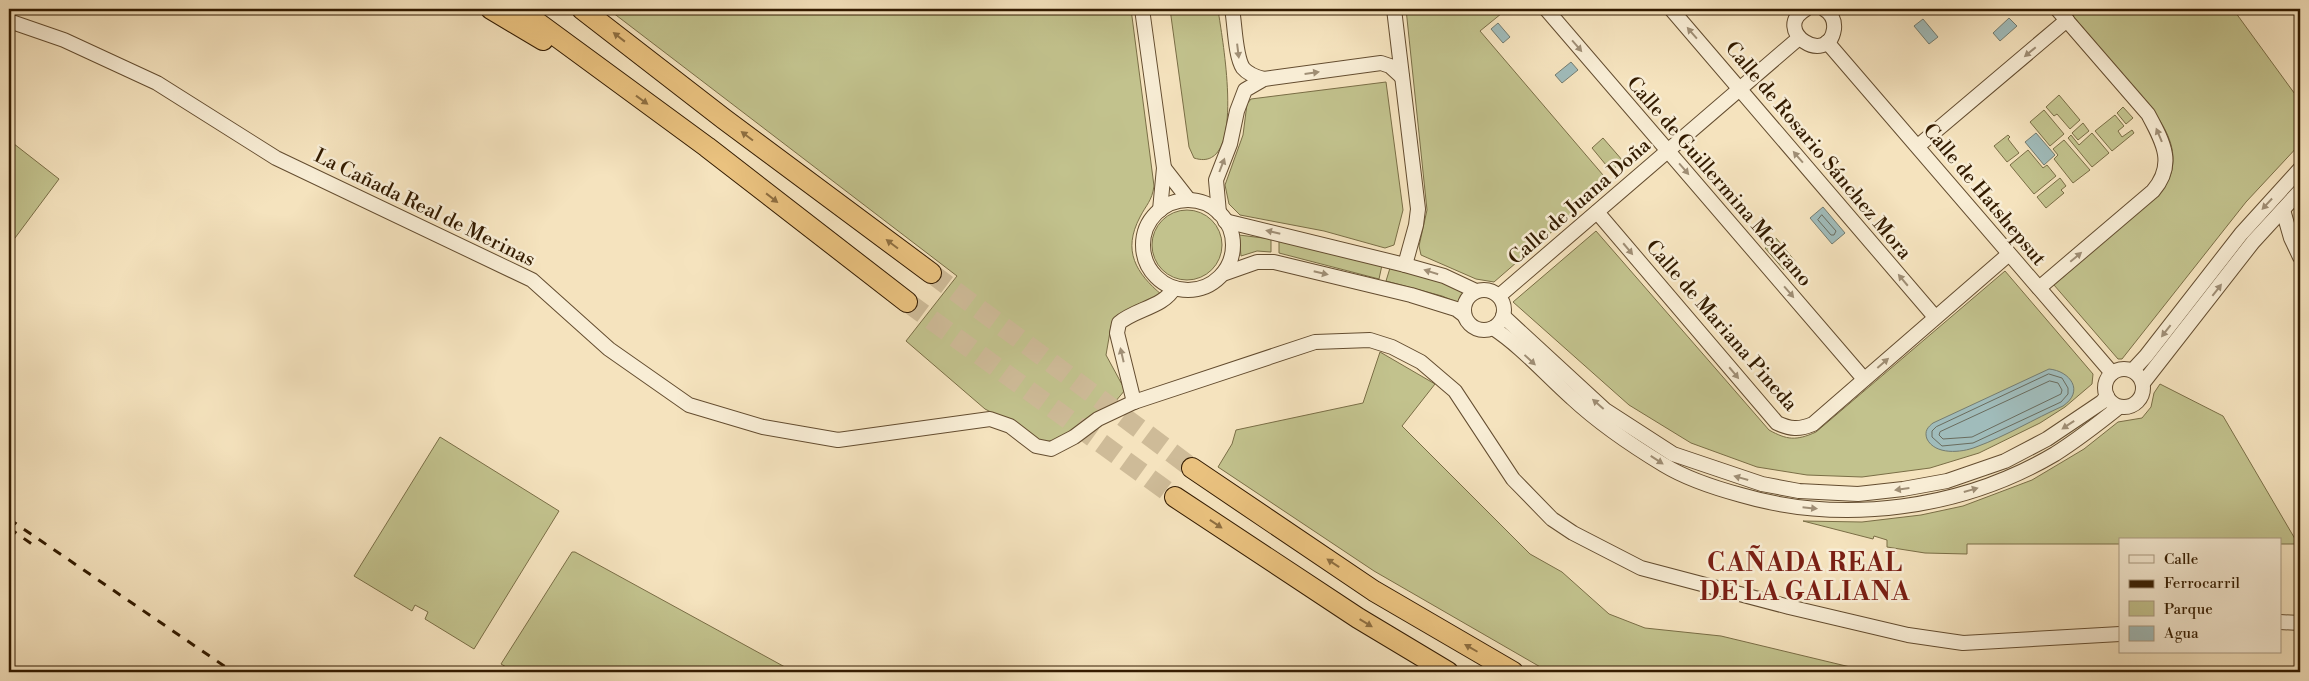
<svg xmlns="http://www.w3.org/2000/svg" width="2309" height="681" font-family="'Libre Bodoni',serif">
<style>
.green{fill:#c2c28d;stroke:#7a6e46}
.water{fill:#a0bcbb;stroke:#747c70}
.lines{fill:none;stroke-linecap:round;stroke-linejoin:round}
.shore{stroke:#6a6c5e;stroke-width:1}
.highway-tunnel{stroke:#cebb98;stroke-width:20;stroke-dasharray:20 10;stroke-linecap:butt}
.minor-casing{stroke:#644d30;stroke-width:16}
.highway-casing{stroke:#331b00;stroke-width:22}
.minor{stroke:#f8edd5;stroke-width:14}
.highway{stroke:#eac27f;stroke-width:20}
.rail{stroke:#331b00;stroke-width:3;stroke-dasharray:9 9;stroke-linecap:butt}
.oneway{fill:#9f8e75}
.oneway2{fill:#8e6e40}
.labels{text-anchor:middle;stroke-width:5;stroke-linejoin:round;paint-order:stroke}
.street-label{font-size:20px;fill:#331b00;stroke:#f8edd5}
.district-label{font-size:25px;font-weight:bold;letter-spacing:1px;fill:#7a1f14;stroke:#f8edd5}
</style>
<rect width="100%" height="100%" fill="#f5e3be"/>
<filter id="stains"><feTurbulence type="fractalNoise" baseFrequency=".004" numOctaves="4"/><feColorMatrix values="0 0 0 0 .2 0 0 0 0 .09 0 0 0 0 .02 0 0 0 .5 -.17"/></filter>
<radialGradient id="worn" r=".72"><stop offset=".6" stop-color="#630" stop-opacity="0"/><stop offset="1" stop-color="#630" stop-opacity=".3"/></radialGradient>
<g class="green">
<path d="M608,9h523l23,177c-2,15 -8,19 -14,31 -18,34 -4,56 22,78l-26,10 -19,11 -6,10 -5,29 19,35 -10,12 -59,38 -12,2 -16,-7 -10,-9 -33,-17 -79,-68 51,-65z"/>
<path d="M1170,9h48c3,24 31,167 -24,149l-5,-11z"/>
<path d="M1406,9h101l-27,22 129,151 -115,100 -18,-3 -55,-24 -2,-9 8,-36z"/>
<path d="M2067,9h166l67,92v43l-54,58 -124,157h-4l-64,-74 107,-93c34,-44 -12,-86 -39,-119 -19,-21 -37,-43 -55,-64z"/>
<path d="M1386,82l17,128 -9,35 -9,3 -61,-17 -84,-16 -11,-11 -4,-19 18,-50 4,-31 4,-5z"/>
<path d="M2059,95l21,25 -10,9 -13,-15 -3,2 -8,-9z"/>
<path d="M2123,107l10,11 -7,6 -9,-11z"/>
<path d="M2044,110l20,24 -14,12 -20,-24z"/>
<path d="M2115,115l9,11 -6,5 4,6 10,-7 2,3 -22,18 -17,-20z"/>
<path d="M2083,123l6,8 -11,9 -6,-7z"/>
<path d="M2092,133l17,20 -17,14 -24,-29 3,-3 8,10z"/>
<path d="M2008,135l2,2 -2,2 11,14 -12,9 -13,-16z"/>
<path d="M1603,138l20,23 -12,10 -19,-23z"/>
<path d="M9,140l50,39 -50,67z"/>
<path d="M2064,140l26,30 -17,13 -19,-24 4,-4 -5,-6z"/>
<path d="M2028,150l15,18 4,-3 9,11 -22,18 -24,-29z"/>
<path d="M2060,178l6,8 -5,4 3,3 -18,15 -9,-11z"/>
<circle cx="1187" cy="245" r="35"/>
<path d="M1596,231l173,199c18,10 27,11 47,2l189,-161 88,103 -1,10 -27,23 -25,16 -61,30 -49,15 -68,9 -55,-2 -50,-8 -66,-24 -62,-38 -116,-103z"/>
<path d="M1239,235l32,4v13l-14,-1 -16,5z"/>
<path d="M1776,238l19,23 -11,9 -19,-22z"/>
<path d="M1279,240l103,25 -3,14 -100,-26z"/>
<path d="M1390,268l55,15 20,9 -6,11 -17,-7 -56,-15z"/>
<path d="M1380,352l55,32 -33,42 128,128 32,18 47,42 36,14 76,8 150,36h-322l-175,-101 -156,-104 14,-23 4,-14 127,-27z"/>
<path d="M2160,384l63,32 75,128h-18v-4h-160v4h-153v10l-42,-1 -38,-6v-7l-13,-4 -1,3 -70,-18 59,1 59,-7 42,-9 69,-26 52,-31 34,-27 24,-4 9,-11 3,-14z"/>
<path d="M440,437l119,74 -85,138 -49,-30 3,-7 -13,-7 -3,6 -58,-35z"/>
<path d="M572,552h3l219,120h-279l-14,-8z"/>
</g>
<g class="water">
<path d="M2009,18l8,8 -17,15 -7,-8z"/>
<path d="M1923,19l15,18 -9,7 -15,-18z"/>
<path d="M1498,23l12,14 -7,6 -12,-14z"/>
<path d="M1571,62l7,8 -16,13 -7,-8z"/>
<path d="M2036,133l19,22 -11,10 -19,-23z"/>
<path d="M1823,207l22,26 -13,11 -22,-26z"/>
<path d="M2049,369c21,2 36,22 14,37 -29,13 -57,30 -87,41 -15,6 -41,8 -49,-8 -3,-8 1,-12 6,-16z"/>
</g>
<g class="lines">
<g class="shore">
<path d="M1822,215l14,16 -2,4h-3l-13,-15z"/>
<path d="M2049,374l13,4 6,10v6l-7,8 -88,41 -31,3 -10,-9v-6l4,-4z"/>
<path d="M2050,381l8,2 4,7 -1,4 -89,43 -29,2 -4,-4 1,-3z"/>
</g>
<g class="highway-tunnel">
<path d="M931,273l261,195"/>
<path d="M907,302l268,195"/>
</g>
<g class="minor-casing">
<g id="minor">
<path d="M1142,9l22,159 -4,42"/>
<path d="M1232,9c3,15 3,47 11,59 5,6 13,9 21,11"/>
<path d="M1394,9l24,200 -2,16 -11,40"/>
<path d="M1546,9l318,370"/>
<path d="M1671,9l264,308"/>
<path d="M1806,9c-36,21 22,59 28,20 1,-9 -3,-16 -10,-20"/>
<path d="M9,21l55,19 93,43 119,75 256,122 77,69 80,56 74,22 75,13 152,-21 20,7 26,20 15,3 23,-12 24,-18 36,-17 181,-60 55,-2 22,7 29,15 34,29 58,88 39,40 21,14 68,35 148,39 119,28 55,8 157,-9"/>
<path d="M1827,42l285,331"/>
<path d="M1918,146l149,-126"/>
<path d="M1164,168l25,32"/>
<circle cx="1188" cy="245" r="45"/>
<path d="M2283,210l8,28 9,19"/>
<path d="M1597,212l180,211c13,6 22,7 36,1l196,-170"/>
<path d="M1219,213l-3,-33 14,-36 7,-33 8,-21 19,-11 117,-16 9,3 12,11"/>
<path d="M1225,221l180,44 39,11 32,15"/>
<path d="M1223,274l34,-12h17l137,33 45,14 8,6"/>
<path d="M2039,288l114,-97c23,-27 10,-49 -5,-77l-91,-105"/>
<circle cx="1484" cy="310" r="20"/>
<path d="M1499,296l300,-258"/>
<path d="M1503,316l102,94 68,44 89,30 37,7 59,3 45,-5 44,-8 58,-20 42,-22 55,-37 5,-6"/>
<path d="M1493,328c29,19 53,47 79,70 28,26 59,47 92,67 23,14 51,23 77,30 103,30 221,14 314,-41 22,-14 44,-31 64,-47"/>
<circle cx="2124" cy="388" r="19"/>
<path d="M2133,370l13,-14 95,-122 59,-65"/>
<path d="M2143,383l110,-141 47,-51"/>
<path d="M1134,402l-17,-69 2,-10c16,-14 45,-16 55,-35"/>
<path d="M2280,622l20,1"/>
</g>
</g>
<g class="highway-casing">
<g id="highway">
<path d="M491,9l52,31"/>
<path d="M519,9l188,138 200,155"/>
<path d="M582,9l142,110 207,154"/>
<path d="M1192,468l182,123 139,81"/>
<path d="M1175,497l183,121 90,54"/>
</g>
</g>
<use href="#minor" class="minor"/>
<use href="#highway" class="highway"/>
<g class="rail">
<path d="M9,519l224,153"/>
<path d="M9,528l27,19"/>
</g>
</g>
<defs><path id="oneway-solid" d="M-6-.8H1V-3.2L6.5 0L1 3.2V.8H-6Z" transform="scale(1.25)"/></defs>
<g class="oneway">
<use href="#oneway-solid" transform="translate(1692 33) rotate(-131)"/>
<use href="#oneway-solid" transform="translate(1577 46) rotate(49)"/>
<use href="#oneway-solid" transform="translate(1238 51) rotate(83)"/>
<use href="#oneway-solid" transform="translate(2030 52) rotate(140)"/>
<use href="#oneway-solid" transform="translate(1312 73) rotate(-8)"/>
<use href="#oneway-solid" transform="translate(2159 135) rotate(-113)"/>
<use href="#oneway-solid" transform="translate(1798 157) rotate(-131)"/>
<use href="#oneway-solid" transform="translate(1222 165) rotate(-69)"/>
<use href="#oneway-solid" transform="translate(1684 169) rotate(49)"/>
<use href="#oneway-solid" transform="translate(2267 204) rotate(133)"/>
<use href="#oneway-solid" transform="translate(1273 232) rotate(-167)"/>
<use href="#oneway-solid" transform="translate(1628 249) rotate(50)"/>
<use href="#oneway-solid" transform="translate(2076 257) rotate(-40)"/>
<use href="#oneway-solid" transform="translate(1431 272) rotate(-163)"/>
<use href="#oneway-solid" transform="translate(1321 273) rotate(13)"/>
<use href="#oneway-solid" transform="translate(1903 280) rotate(-130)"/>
<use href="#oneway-solid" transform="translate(2217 290) rotate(-52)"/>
<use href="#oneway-solid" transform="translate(1789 292) rotate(49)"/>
<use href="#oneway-solid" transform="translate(2166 331) rotate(128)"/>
<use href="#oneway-solid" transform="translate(1122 355) rotate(-103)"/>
<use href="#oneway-solid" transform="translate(1530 360) rotate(43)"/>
<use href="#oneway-solid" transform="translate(1883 363) rotate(-41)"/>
<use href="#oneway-solid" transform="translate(1734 373) rotate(50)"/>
<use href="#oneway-solid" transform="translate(1598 404) rotate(-139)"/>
<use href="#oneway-solid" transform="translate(2068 425) rotate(146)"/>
<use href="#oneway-solid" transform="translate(1657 460) rotate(33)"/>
<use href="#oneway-solid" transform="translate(1741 478) rotate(-164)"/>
<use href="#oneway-solid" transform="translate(1902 489) rotate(172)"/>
<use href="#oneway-solid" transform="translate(1971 490) rotate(-16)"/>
<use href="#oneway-solid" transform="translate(1810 508) rotate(6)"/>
</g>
<g class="oneway2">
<use href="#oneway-solid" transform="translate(619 37) rotate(-142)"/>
<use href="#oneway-solid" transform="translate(642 100) rotate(36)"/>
<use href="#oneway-solid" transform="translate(747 136) rotate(-143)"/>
<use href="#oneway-solid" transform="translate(772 198) rotate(38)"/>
<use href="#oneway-solid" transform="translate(892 244) rotate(-143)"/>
<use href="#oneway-solid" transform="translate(1216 524) rotate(34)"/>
<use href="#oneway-solid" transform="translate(1333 563) rotate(-146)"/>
<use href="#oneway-solid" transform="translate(1366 623) rotate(31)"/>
<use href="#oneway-solid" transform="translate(1471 648) rotate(-150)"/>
</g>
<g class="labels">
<g class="street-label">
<text transform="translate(1819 150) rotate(50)" y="7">Calle de Rosario Sánchez Mora</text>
<text transform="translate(1720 181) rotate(49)" y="7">Calle de Guillermina Medrano</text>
<text transform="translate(1985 194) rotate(50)" y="7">Calle de Hatshepsut</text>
<text transform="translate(1579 201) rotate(-41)" y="7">Calle de Juana Doña</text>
<text transform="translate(425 207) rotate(26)" y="7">La Cañada Real de Merinas</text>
<text transform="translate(1722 325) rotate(49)" y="7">Calle de Mariana Pineda</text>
</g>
<g class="district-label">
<text x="1805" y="571">CAÑADA REAL<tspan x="1805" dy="29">DE LA GALIANA</tspan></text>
</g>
</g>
<rect width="2309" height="681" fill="none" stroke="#f5e3be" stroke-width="30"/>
<rect x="10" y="10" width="2289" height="661" fill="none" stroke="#331b00" stroke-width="2.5"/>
<rect x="15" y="15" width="2279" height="651" fill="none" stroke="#331b00"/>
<rect x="2119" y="538" width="162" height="115" fill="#f8edd5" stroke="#a99980"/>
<rect x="2129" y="555" width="25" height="8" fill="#f8edd5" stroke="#a99980"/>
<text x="2164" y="564" font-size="15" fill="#331b00">Calle</text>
<rect x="2129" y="580" width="25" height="8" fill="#331b00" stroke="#a99980"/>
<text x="2164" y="588" font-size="15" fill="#331b00">Ferrocarril</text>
<rect x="2129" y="601" width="25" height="15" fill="#c2c28d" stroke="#a99980"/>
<text x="2164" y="614" font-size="15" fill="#331b00">Parque</text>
<rect x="2129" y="626" width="25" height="15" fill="#a0bcbb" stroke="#a99980"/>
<text x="2164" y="638" font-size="15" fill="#331b00">Agua</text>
<rect width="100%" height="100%" filter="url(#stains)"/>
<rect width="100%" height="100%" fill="url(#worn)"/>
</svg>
